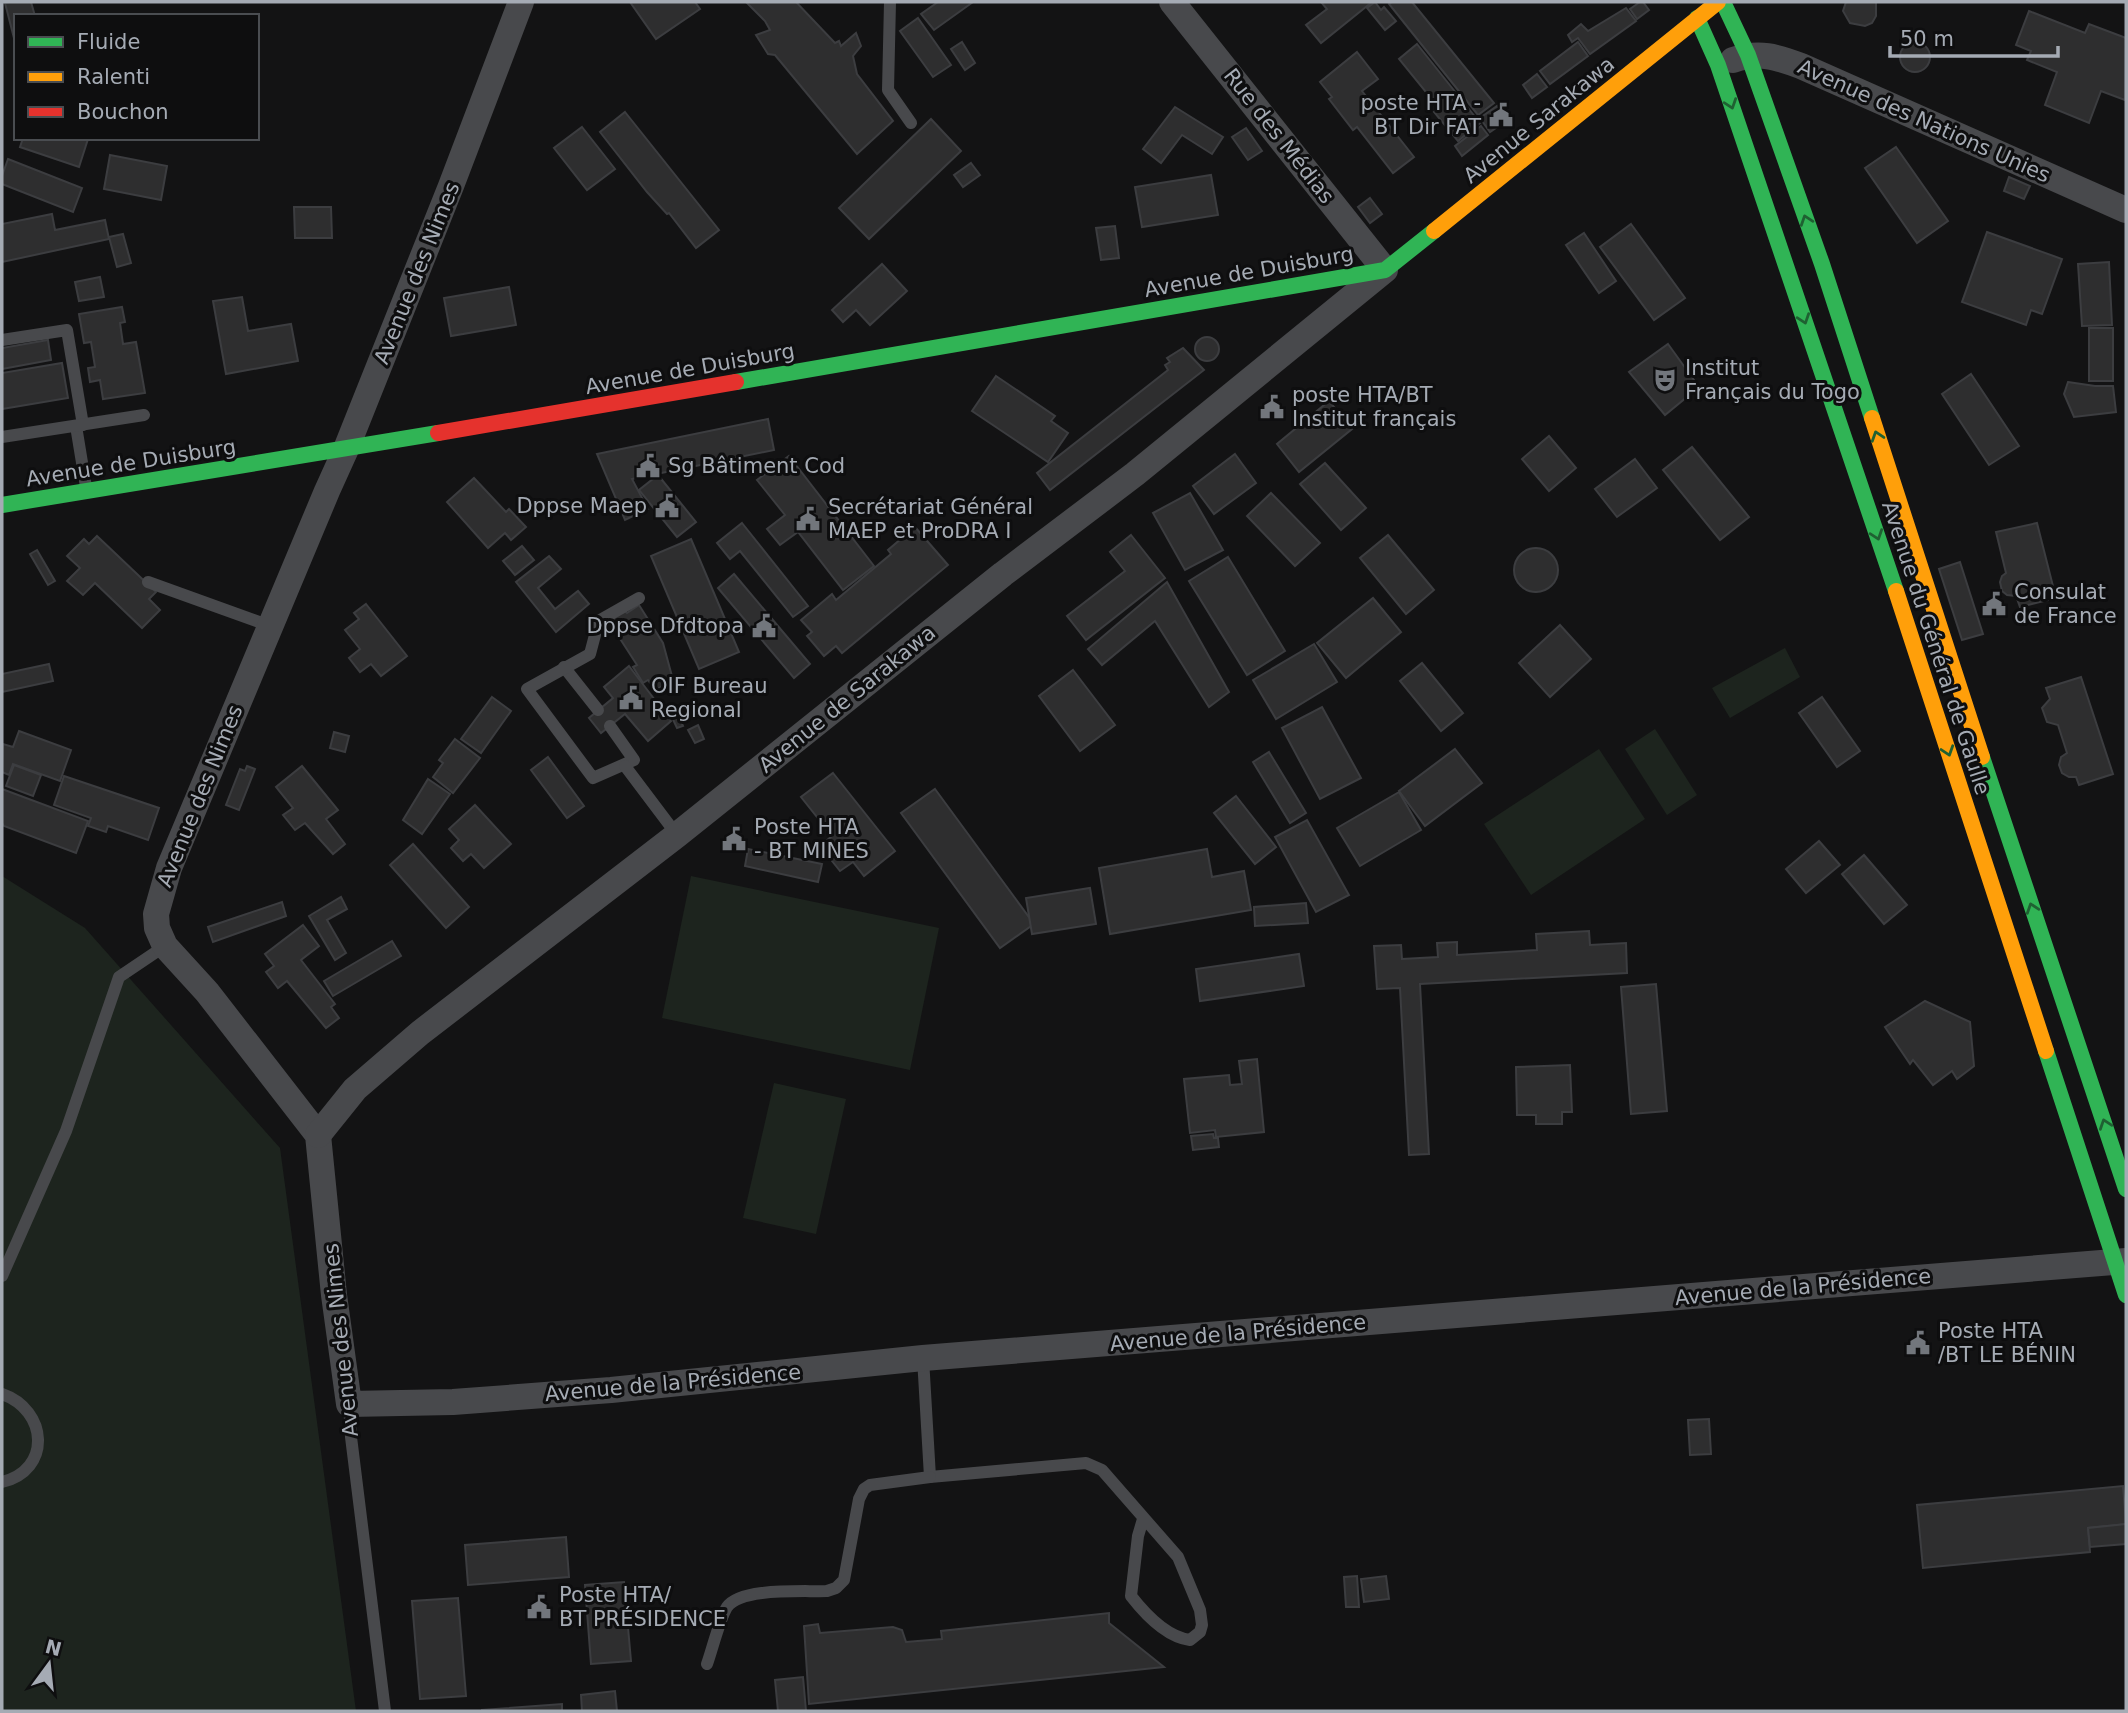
<svg xmlns="http://www.w3.org/2000/svg" width="2128" height="1713" font-family="'DejaVu Sans',sans-serif">
<style>
.green{fill:#1d241e}
.building{fill:#2e2e2f;stroke:#3c3d40;stroke-width:2}
.lines{fill:none;stroke-linecap:round;stroke-linejoin:round}
.lane{stroke:#48494c;stroke-width:12}
.street{stroke:#48494c;stroke-width:26}
.fast{stroke:#30b455;stroke-width:16}
.slow{stroke:#ff9f0a;stroke-width:16}
.jam{stroke:#e5322d;stroke-width:16}
.oneway{stroke:#1f6132}
.labels{text-anchor:middle;stroke-width:6;stroke-linejoin:round;paint-order:stroke}
.poi-label{font-size:21px;fill:#a5abb4;stroke:#0e0e0f;text-anchor:start}
.street-label{font-size:21px;fill:#a5abb4;stroke:#0e0e0f}
</style>
<rect width="100%" height="100%" fill="#131314"/>
<g class="green">
<path d="M1785,648l15,29 -70,41 -18,-30z"/>
<path d="M1655,729l42,66 -30,20 -42,-66z"/>
<path d="M1599,749l46,70 -114,76 -47,-71z"/>
<path d="M2,876l83,52 195,220 76,563h-354z"/>
<path d="M691,876l248,52 -29,142 -248,-52z"/>
<path d="M774,1083l72,16 -30,135 -73,-16z"/>
</g>
<g class="building">
<path d="M10,2h21l4,14h-19v30l-11,-43z"/>
<path d="M630,2h65l5,7 -44,30z"/>
<path d="M746,2h50l39,41 4,-2 2,5 15,-13 5,13 -8,10 4,18 36,47 -36,33 -82,-99 -7,-1 -12,-19 14,-5 -5,-9z"/>
<path d="M938,2h35l-39,28 -13,-16z"/>
<path d="M1321,2h51l-51,41 -15,-18 21,-16z"/>
<path d="M1375,2l6,8 3,-3 12,14 -11,9 -18,-22z"/>
<path d="M1392,2h20l82,101 -16,12 -89,-111z"/>
<path d="M1640,2h3l6,8 -12,9 -7,-10z"/>
<path d="M1846,2h30v14l-4,7 -7,3 -15,-3 -7,-12z"/>
<path d="M1626,8l10,13 -46,33 -12,-16 -6,4 -4,-7 13,-11 7,7z"/>
<path d="M2029,11l56,22 4,-9 37,14 -1,62 -24,-9 -12,32 -44,-18 12,-33 -30,-12 4,-9 -15,-6z"/>
<path d="M918,18l33,47 -18,12 -33,-46z"/>
<circle cx="1915" cy="57" r="15"/>
<path d="M962,42l13,21 -10,7 -14,-21z"/>
<path d="M1578,42l10,14 -38,28 -10,-13z"/>
<path d="M1417,44l63,79 -22,18 -24,-29 5,-4 -40,-49z"/>
<path d="M1357,52l21,27 -16,12 52,66 -21,16 -36,-46 -4,3 -24,-31 3,-2 -12,-15z"/>
<path d="M1537,74l10,13 -15,11 -9,-13z"/>
<path d="M1497,106l9,15 -16,11 -10,-14z"/>
<path d="M1175,107l48,30 -11,17 -30,-19 -21,28 -18,-14z"/>
<path d="M625,112l94,118 -23,18 -27,-35 -2,1 -20,-22 -47,-60z"/>
<path d="M931,119l30,32 -92,88 -30,-31z"/>
<path d="M1481,126l7,9 -26,21 -7,-10z"/>
<path d="M582,127l33,42 -28,21 -33,-42z"/>
<path d="M1246,128l16,23 -14,9 -16,-23z"/>
<path d="M23,138h64l1,1 -9,28 -59,-20z"/>
<path d="M1896,147l52,74 -31,22 -52,-75z"/>
<path d="M110,155l57,11 -6,34 -57,-11z"/>
<path d="M8,159l74,29 -9,24 -71,-28v-8z"/>
<path d="M971,163l9,12 -17,12 -9,-12z"/>
<path d="M1211,175l7,40 -76,12 -7,-40z"/>
<path d="M2009,177l21,9 -6,13 -20,-8z"/>
<path d="M1370,198l12,16 -12,9 -12,-16z"/>
<path d="M294,207h37l1,31h-37z"/>
<path d="M52,214l3,16 50,-10 4,19 -107,23v-38z"/>
<path d="M1631,224l54,74 -31,22 -54,-73z"/>
<path d="M1115,226l4,32 -18,2 -5,-32z"/>
<path d="M1987,232l75,27 -20,55 -11,-4 -5,15 -64,-23z"/>
<path d="M1584,233l32,48 -17,12 -33,-48z"/>
<path d="M123,234l8,29 -14,4 -8,-30z"/>
<path d="M2109,262l3,63 -30,1 -4,-62z"/>
<path d="M882,264l25,27 -37,34 -14,-15 -13,12 -11,-12z"/>
<path d="M100,277l4,20 -25,4 -4,-19z"/>
<path d="M509,287l7,38 -65,11 -7,-38z"/>
<path d="M242,297l6,34 43,-7 7,37 -72,13 -13,-73z"/>
<path d="M122,307l3,15 -5,1 3,21 13,-2 9,51 -42,6 -3,-19 -10,2 -2,-14 7,-1 -4,-25 -7,1 -5,-29z"/>
<rect x="2089" y="328" width="24" height="53"/>
<circle cx="1207" cy="349" r="12"/>
<path d="M48,340l3,20 -49,9v-21z"/>
<path d="M1668,344l31,43 -34,28 -36,-43z"/>
<path d="M1183,348l21,22 -154,120 -13,-17 131,-103 -3,-5 5,-3 -3,-4z"/>
<path d="M62,363l6,35 -66,11v-36z"/>
<path d="M1971,374l48,72 -30,19 -47,-71z"/>
<path d="M996,376l59,40 -4,5 17,12 -20,29 -76,-51z"/>
<path d="M2068,382l27,4h18l3,26 -42,5 -10,-23z"/>
<path d="M1329,401l23,28 -53,43 -22,-28z"/>
<path d="M768,419l6,31 -142,29 16,30 -23,11 -28,-66z"/>
<path d="M1549,436l27,32 -27,23 -27,-32z"/>
<path d="M1692,447l57,70 -29,23 -57,-70z"/>
<path d="M1235,454l21,29 -42,31 -21,-28z"/>
<path d="M789,456l85,110 -31,24 -45,-58 -18,13 -13,-16 18,-14 -28,-35z"/>
<path d="M1635,459l22,29 -40,29 -22,-28z"/>
<path d="M1325,463l41,45 -25,22 -41,-46z"/>
<path d="M658,475l38,47 -19,15 -38,-47z"/>
<path d="M474,478l32,34 3,-3 17,18 -15,13 -6,-7 -17,15 -41,-46z"/>
<path d="M1190,493l33,57 -38,20 -32,-57z"/>
<path d="M1271,493l49,50 -25,23 -48,-50z"/>
<path d="M742,523l66,83 -15,11 -53,-66 -10,8 -13,-16z"/>
<path d="M2037,523l19,75 -36,9 -4,-11 -9,-1 -5,-4 -2,-9 2,-6 4,-3 -10,-41z"/>
<path d="M915,527l33,38 -106,88 -6,-7 -12,10 -17,-20 5,-4 -11,-12 31,-26 4,6 55,-46 -3,-4z"/>
<path d="M1131,535l34,43 -79,62 -19,-24 58,-45 -15,-19z"/>
<path d="M1388,535l46,55 -28,24 -46,-56z"/>
<path d="M97,536l59,56 -7,7 11,11 -18,18 -47,-45 -12,12 -16,-14 13,-13 -13,-12 17,-17 5,5z"/>
<path d="M691,539l48,113 -40,17 -48,-113z"/>
<path d="M522,546l12,14 -19,15 -12,-14z"/>
<circle cx="1536" cy="570" r="22"/>
<path d="M37,550l18,31 -7,4 -18,-31z"/>
<path d="M549,556l12,13 -23,19 17,21 23,-18 11,13 -33,28 -40,-50z"/>
<path d="M1228,557l57,94 -38,24 -58,-94z"/>
<path d="M1960,562l23,72 -21,6 -23,-71z"/>
<path d="M734,574l76,90 -16,14 -76,-90z"/>
<path d="M1167,582l62,110 -20,15 -54,-86 -53,44 -14,-16z"/>
<path d="M1373,598l28,34 -55,46 -29,-35z"/>
<path d="M366,604l41,52 -26,20 -10,-12 -11,8 -11,-14 11,-9 -15,-19 14,-11 -5,-6z"/>
<path d="M639,605l24,38 10,37 -18,10 -7,-10 -5,3 -10,-16 4,-2 -29,-45 16,-10 3,3z"/>
<path d="M1560,625l31,34 -41,38 -31,-34z"/>
<path d="M1314,644l23,38 -61,37 -23,-39z"/>
<path d="M1422,663l41,50 -22,18 -41,-50z"/>
<path d="M49,664l4,17 -51,11v-18z"/>
<path d="M629,666l42,55 -23,20 -23,-27 -24,19 -12,-15 24,-20 -9,-11z"/>
<path d="M1073,670l42,55 -35,26 -41,-55z"/>
<path d="M2081,677l32,97 -34,11 -3,-8h-7l-7,-4 -3,-8 2,-8 6,-4 -9,-28 -11,-3 -5,-14 8,-9 -4,-11z"/>
<path d="M492,697l19,14 -30,42 -20,-14z"/>
<path d="M1822,697l38,54 -23,16 -38,-54z"/>
<path d="M1322,707l39,71 -41,21 -38,-71z"/>
<path d="M675,708l8,18 -6,2 -8,-17z"/>
<path d="M698,725l6,14 -9,4 -7,-13z"/>
<path d="M19,731l52,19 -11,31 -47,-17 -4,11 -7,-3 1,-28 10,3z"/>
<path d="M334,732l15,4 -4,16 -15,-4z"/>
<path d="M455,739l25,19 -27,35 -20,-16 10,-14 -4,-3z"/>
<path d="M1455,749l27,34 -57,43 -26,-35z"/>
<path d="M1269,752l37,61 -16,10 -37,-61z"/>
<path d="M548,757l36,49 -17,12 -36,-48z"/>
<path d="M14,765l27,10 -8,21 -27,-10z"/>
<path d="M247,766l8,3 -16,41 -13,-5 14,-36 5,2z"/>
<path d="M302,766l36,44 -12,9 19,25 -12,10 -28,-31 -10,7 -12,-15 10,-7 -17,-21z"/>
<path d="M833,773l62,78 -31,25 -11,-14 -13,9 -20,-25 12,-10 -31,-39z"/>
<path d="M64,776l95,32 -11,32 -40,-14 -2,6 -18,-6 3,-8 -37,-13z"/>
<path d="M428,779l22,15 -28,40 -19,-14z"/>
<path d="M2,789l86,32 -12,32 -72,-27 -2,-3z"/>
<path d="M935,789l99,135 -34,24 -99,-135z"/>
<path d="M1399,792l22,38 -61,36 -23,-38z"/>
<path d="M1236,796l40,51 -21,17 -41,-51z"/>
<path d="M475,805l36,39 -27,24 -13,-14 -8,7 -12,-13 8,-8 -10,-11z"/>
<path d="M1307,820l42,75 -33,17 -41,-75z"/>
<path d="M1819,841l21,24 -34,28 -20,-24z"/>
<path d="M413,844l56,63 -23,21 -56,-63z"/>
<path d="M748,849l74,15 -4,18 -73,-16z"/>
<path d="M1207,849l5,28 32,-6 7,39 -141,24 -11,-66z"/>
<path d="M1864,855l43,50 -23,19 -42,-50z"/>
<path d="M1090,888l6,36 -64,10 -6,-36z"/>
<path d="M341,897l6,12 -20,11 19,33 -11,7 -26,-44z"/>
<path d="M282,902l4,14 -73,26 -5,-15z"/>
<path d="M1306,903l2,20 -53,3 -1,-19z"/>
<path d="M303,925l16,21 -18,14 34,44 -4,3 8,11 -13,10 -39,-47 -9,7 -12,-16 8,-6 -9,-12z"/>
<path d="M1589,931l1,14 36,-2 1,30 -207,11 9,170 -20,1 -9,-167 -23,1 -3,-43 27,-1 1,14 36,-2 -1,-14 20,-1v13l80,-5 -1,-16z"/>
<path d="M392,941l9,15 -68,40 -9,-15z"/>
<path d="M1299,954l5,32 -104,15 -4,-32z"/>
<path d="M1656,984l11,127 -36,3 -10,-127z"/>
<path d="M1925,1001l45,21 4,44 -17,13 -5,-8 -19,14 -20,-25 -3,4 -25,-37z"/>
<path d="M1257,1059l7,73 -48,5 -1,-7 -25,3 -6,-54 45,-4 1,10 12,-1 -3,-23z"/>
<path d="M1570,1065l2,47h-10v12h-26v-9h-19l-1,-48z"/>
<path d="M1213,1134l1,4h4l1,9 -26,3 -2,-14z"/>
<path d="M1709,1419l2,35 -21,1 -2,-35z"/>
<path d="M2123,1486l3,38 -38,4 2,24 -167,16 -6,-63z"/>
<path d="M2126,1524v20l-36,3 -2,-19z"/>
<path d="M566,1537l3,40 -101,8 -3,-40z"/>
<path d="M1357,1576l2,31h-13l-2,-30z"/>
<path d="M1386,1576l3,23 -25,3 -3,-23z"/>
<path d="M624,1582l7,79 -40,3 -6,-79z"/>
<path d="M458,1598l8,98 -46,3 -8,-98z"/>
<path d="M1109,1613v10l55,44 -355,37 -5,-78 14,-2 2,9 73,-6 9,3 4,12 36,-3 -1,-8z"/>
<path d="M803,1677l3,34h-28l-3,-31z"/>
<path d="M615,1691l2,20h-35l-1,-16z"/>
<path d="M562,1704v7h-80v-1z"/>
</g>
<g class="lines">
<g class="lane">
<path d="M890,2l-2,88 23,33"/>
<path d="M2,340l65,-10 16,95"/>
<path d="M76,426l10,61"/>
<path d="M2,437l142,-22"/>
<path d="M148,582l122,44"/>
<path d="M564,667l34,43"/>
<path d="M610,726l24,34 -41,18 -66,-89 63,-35 5,-19v-12l44,-25"/>
<path d="M625,766l52,69"/>
<path d="M2,1276l64,-145 53,-154 46,-31"/>
<path d="M923,1358l7,119 156,-14 16,7 76,87 22,53 2,15 -2,7 -10,8c-23,-3 -45,-26 -59,-44l7,-60 5,-17"/>
<path d="M2,1394c46,16 50,76 0,88"/>
<path d="M349,1404l2,33 34,274"/>
<path d="M707,1664c5,-14 13,-46 20,-57 14,-20 76,-15 100,-16l9,-3 8,-8 15,-81 5,-10 6,-4 60,-8"/>
</g>
<g class="street">
<path d="M521,2l-70,184 -105,263 -19,42 -158,377 -13,46 1,14 8,18 42,46 111,143 16,160 15,109 104,-2 158,-12 312,-32 1203,-97"/>
<path d="M1733,60c26,-9 44,-3 68,6l325,144"/>
<path d="M318,1135l37,-46 65,-56 257,-198 326,-261 132,-100 250,-204 -213,-268"/>
</g>
<g class="fast">
<path d="M1723,2l25,53 74,209 50,154"/>
<path d="M1697,18l21,47 178,526"/>
<path d="M736,382l649,-112 49,-39"/>
<path d="M2,505l436,-72"/>
<path d="M1982,757l144,432"/>
<path d="M2046,1051l80,244"/>
</g>
<g class="slow">
<path d="M1434,231l284,-229"/>
<path d="M1872,418l110,339"/>
<path d="M1896,591l150,460"/>
</g>
<path class="jam" d="M438,433l298,-51"/>
</g>
<defs><path id="oneway-chevron" d="M-2-3.5L2.5 0L-2 3.5" fill="none" stroke-width="1.6" stroke-linecap="round" stroke-linejoin="round" transform="scale(1.75)"/></defs>
<g class="oneway">
<use href="#oneway-chevron" transform="translate(1731 104) rotate(71)"/>
<use href="#oneway-chevron" transform="translate(1806 220) rotate(-109)"/>
<use href="#oneway-chevron" transform="translate(1804 319) rotate(71)"/>
<use href="#oneway-chevron" transform="translate(1877 436) rotate(-108)"/>
<use href="#oneway-chevron" transform="translate(1877 535) rotate(71)"/>
<use href="#oneway-chevron" transform="translate(1948 751) rotate(72)"/>
<use href="#oneway-chevron" transform="translate(2032 908) rotate(-109)"/>
<use href="#oneway-chevron" transform="translate(2105 1124) rotate(-109)"/>
</g>
<defs>
<g id="civic-bare" transform="scale(1.89)"><path d="M-.6-6.5H3V-4.5H.6V-3L4-1V1h2V6H-6V1h2V-1L-.6-3ZM-1.2 2.5V6h2.4V2.5Z" fill="#72767c" stroke="#0e0e0f" stroke-width="2.5" paint-order="stroke"/></g>
<g id="theatre-bare" transform="scale(1.89)"><path d="M-5-5.5Q0-4 5-5.5V0Q5 5 0 6Q-5 5-5 0ZM-3.3-2.5H-1v1.5H-3.3ZM1-2.5H3.3v1.5H1ZM-2.8 1Q0 5.5 2.8 1Z" fill="#72767c" stroke="#0e0e0f" stroke-width="2.5" paint-order="stroke"/></g>
</defs>
<g fill-rule="evenodd">
<use href="#civic-bare" x="1501" y="115"/>
<use href="#theatre-bare" x="1665" y="380"/>
<use href="#civic-bare" x="1272" y="407"/>
<use href="#civic-bare" x="648" y="466"/>
<use href="#civic-bare" x="667" y="506"/>
<use href="#civic-bare" x="808" y="519"/>
<use href="#civic-bare" x="1994" y="604"/>
<use href="#civic-bare" x="764" y="626"/>
<use href="#civic-bare" x="631" y="698"/>
<use href="#civic-bare" x="734" y="839"/>
<use href="#civic-bare" x="1918" y="1343"/>
<use href="#civic-bare" x="539" y="1607"/>
</g>
<g class="labels">
<g class="poi-label">
<text x="1481" y="110" text-anchor="end">poste HTA -<tspan x="1481" dy="24">BT Dir FAT</tspan></text>
<text x="1685" y="375">Institut<tspan x="1685" dy="24">Français du Togo</tspan></text>
<text x="1292" y="402">poste HTA/BT<tspan x="1292" dy="24">Institut français</tspan></text>
<text x="668" y="473">Sg Bâtiment Cod</text>
<text x="647" y="513" text-anchor="end">Dppse Maep</text>
<text x="828" y="514">Secrétariat Général<tspan x="828" dy="24">MAEP et ProDRA I</tspan></text>
<text x="2014" y="599">Consulat<tspan x="2014" dy="24">de France</tspan></text>
<text x="744" y="633" text-anchor="end">Dppse Dfdtopa</text>
<text x="651" y="693">OIF Bureau<tspan x="651" dy="24">Regional</tspan></text>
<text x="754" y="834">Poste HTA<tspan x="754" dy="24">- BT MINES</tspan></text>
<text x="1938" y="1338">Poste HTA<tspan x="1938" dy="24">/BT LE BÉNIN</tspan></text>
<text x="559" y="1602">Poste HTA/<tspan x="559" dy="24">BT PRÉSIDENCE</tspan></text>
</g>
<g class="street-label">
<text transform="translate(1539 120) rotate(-39)" y="7">Avenue Sarakawa</text>
<text transform="translate(1924 121) rotate(24)" y="7">Avenue des Nations Unies</text>
<text transform="translate(1279 136) rotate(52)" y="7">Rue des Médias</text>
<text transform="translate(1249 272) rotate(-10)" y="7">Avenue de Duisburg</text>
<text transform="translate(417 273) rotate(-68)" y="7">Avenue des Nimes</text>
<text transform="translate(690 369) rotate(-10)" y="7">Avenue de Duisburg</text>
<text transform="translate(131 463) rotate(-9)" y="7">Avenue de Duisburg</text>
<text transform="translate(1936 648) rotate(72)" y="7">Avenue du Général de Gaulle</text>
<text transform="translate(847 699) rotate(-39)" y="7">Avenue de Sarakawa</text>
<text transform="translate(200 796) rotate(-68)" y="7">Avenue des Nimes</text>
<text transform="translate(1803 1287) rotate(-5)" y="7">Avenue de la Présidence</text>
<text transform="translate(1238 1333) rotate(-5)" y="7">Avenue de la Présidence</text>
<text transform="translate(341 1340) rotate(-96)" y="7">Avenue des Nimes</text>
<text transform="translate(673 1383) rotate(-5)" y="7">Avenue de la Présidence</text>
</g>
</g>
<rect width="2128" height="1713" fill="none" stroke="#a5abb4" stroke-width="7"/>
<rect x="14" y="14" width="245" height="126" fill="#0e0e0f" stroke="#4a4d51" stroke-width="2"/>
<rect x="28" y="37" width="35" height="10" fill="#30b455" stroke="#4a4d51" stroke-width="2"/>
<text x="77" y="49" font-size="21" fill="#a5abb4">Fluide</text>
<rect x="28" y="72" width="35" height="10" fill="#ff9f0a" stroke="#4a4d51" stroke-width="2"/>
<text x="77" y="84" font-size="21" fill="#a5abb4">Ralenti</text>
<rect x="28" y="107" width="35" height="10" fill="#e5322d" stroke="#4a4d51" stroke-width="2"/>
<text x="77" y="119" font-size="21" fill="#a5abb4">Bouchon</text>
<g transform="translate(49 1664) rotate(15)" stroke="#0e0e0f" stroke-width="5" paint-order="stroke">
<path d="M0-5L12 26L0 18L-12 26Z" fill="#a5abb4"/>
<text y="-10" font-size="19" font-weight="bold" text-anchor="middle" fill="#a5abb4">N</text>
</g>
<path d="M1890 46v10h168v-10" fill="none" stroke="#a5abb4" stroke-width="3.5"/>
<text x="1900" y="46" font-size="21" fill="#a5abb4" stroke="#0e0e0f" stroke-width="5" paint-order="stroke">50 m</text>
</svg>
